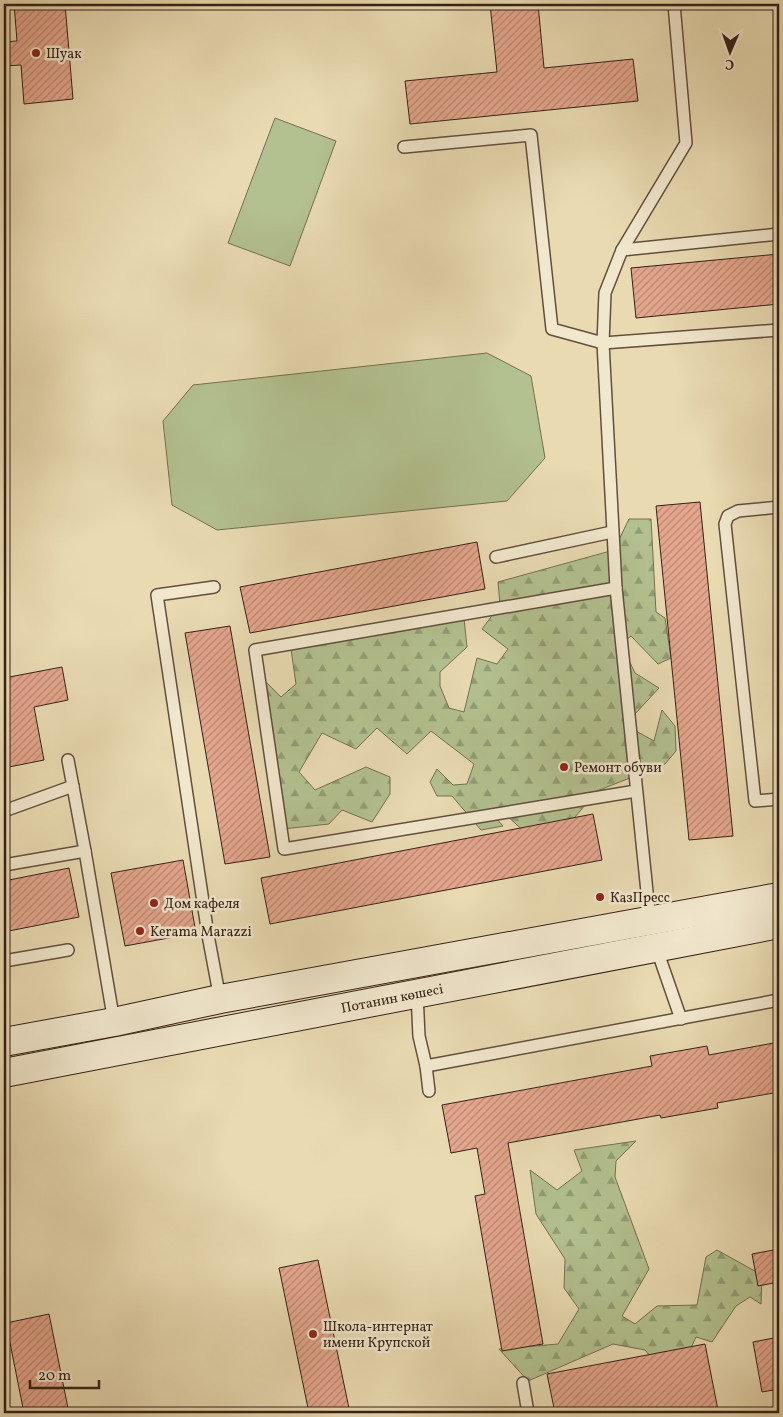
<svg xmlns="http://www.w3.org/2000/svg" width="783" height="1417" font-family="Vollkorn,serif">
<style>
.forest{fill:url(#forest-firs);stroke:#747052}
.pitch{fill:#b3c08f;stroke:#747052}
.building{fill:url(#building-hatch);stroke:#352116}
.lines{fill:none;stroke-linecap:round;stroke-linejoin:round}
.service-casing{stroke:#624f3d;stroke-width:14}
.secondary-casing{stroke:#352116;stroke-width:30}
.service{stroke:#f1e7cd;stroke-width:11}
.secondary{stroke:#f1e7cd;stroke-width:28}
.poi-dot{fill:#8f2418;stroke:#f1e7cd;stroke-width:2}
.labels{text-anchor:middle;stroke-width:5;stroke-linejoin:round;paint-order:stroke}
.poi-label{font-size:14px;fill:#352116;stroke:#f1e7cd;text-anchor:start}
.street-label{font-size:14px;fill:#352116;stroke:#f1e7cd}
</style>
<defs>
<pattern id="forest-firs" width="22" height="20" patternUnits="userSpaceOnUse" patternTransform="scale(1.25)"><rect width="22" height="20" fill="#b3c08f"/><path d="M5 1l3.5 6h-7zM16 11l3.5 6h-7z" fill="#929c74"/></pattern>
<pattern id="building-hatch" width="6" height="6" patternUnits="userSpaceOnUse" patternTransform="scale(1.25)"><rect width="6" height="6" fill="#e4a68d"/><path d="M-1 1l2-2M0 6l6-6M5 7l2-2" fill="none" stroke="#ba8772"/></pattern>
</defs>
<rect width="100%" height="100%" fill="#e9dab2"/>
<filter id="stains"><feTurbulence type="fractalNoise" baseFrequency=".004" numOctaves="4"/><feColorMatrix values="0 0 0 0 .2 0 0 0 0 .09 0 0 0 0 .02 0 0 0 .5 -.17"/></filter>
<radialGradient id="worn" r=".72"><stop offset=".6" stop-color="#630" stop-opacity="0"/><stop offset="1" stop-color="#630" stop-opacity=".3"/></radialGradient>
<g class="forest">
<path d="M629,519h22l5,93 9,6 6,40 -13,6 -27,-28 -10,8 14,29 24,15 -24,26 1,17 18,10 8,-31 13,16 1,25 -11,13 -68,27 -33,39 -34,7 -26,-24 -8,5 7,8 -22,4 -29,-34h-15l-7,-14 7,-13 16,16 14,-1 7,-20 -43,-33 -24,23 -30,-26 -21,21 -34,-16 -23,39 16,18 51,-23 24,10v17l-18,28 -30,-12 -13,14 -46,5 -25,-155 23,23 15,-13 -5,-35 173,-31 3,29 -27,25v14l9,22 15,4 13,-54 20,6 11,-15 -26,-20 18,-24 -2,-23 116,-32z"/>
<path d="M636,1141l-20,20 -1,16 34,92 -27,47 13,8 22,-18 40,-1 9,-48 11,-7 45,25 -1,29 -11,-7 -14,9 -24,36 -16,-5 -13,28 -24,2 -14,-17 -32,-6 -85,37 -29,-32 59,-5 21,-35 -15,-21 1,-29 -29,-45 -6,-44 27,20 25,-19 -8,-21z"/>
</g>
<g class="pitch">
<path d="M275,118l61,23 -46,125 -62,-23z"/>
<path d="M487,353l44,23 14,82 -38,43 -290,29 -45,-25 -9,-84 30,-36z"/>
</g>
<g class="building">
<path d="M14,4h51l8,95 -49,5 -3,-39 -17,1v-24l13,-1z"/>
<path d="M490,4h48l6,64 89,-9 5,42 -228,23 -5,-43 92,-9z"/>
<path d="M779,254v50l-143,14 -5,-50z"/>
<path d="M700,502l33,334 -44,4 -33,-334z"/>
<path d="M477,542l8,47 -235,44 -10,-46z"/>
<path d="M230,626l40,231 -45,7 -40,-231z"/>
<path d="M62,667l6,33 -34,7 10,53 -40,8v-90z"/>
<path d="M593,814l9,46 -332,64 -9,-46z"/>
<path d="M183,860l13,73 -71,13 -14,-73z"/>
<path d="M69,868l10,49 -75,15v-51z"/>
<path d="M779,1042v50l-62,11 1,5 -57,10 -1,-3 -152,28 35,201 -41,7 -27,-155 10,-2 -8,-46 -26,5 -9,-48 210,-39 -2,-10 57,-10 2,9z"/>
<path d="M779,1249v33l-21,4 -6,-32z"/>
<path d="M318,1260l32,153h-41l-30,-145z"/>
<path d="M49,1314l20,99h-45l-18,-90z"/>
<path d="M779,1337v52l-17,3 -9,-50z"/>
<path d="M705,1344l13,66 -16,3h-147l-8,-39z"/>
</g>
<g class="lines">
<g class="service-casing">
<g id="service">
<path d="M674,4l12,139 -64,107 -17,43 -2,50 176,-13"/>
<path d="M404,147l127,-12 21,194 51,14 13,245 34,333"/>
<path d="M622,250l157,-16"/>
<path d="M779,507l-41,4 -10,5 -3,8 30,277 24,-2"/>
<path d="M496,557l116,-25"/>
<path d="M214,587l-57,8 51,340 12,64"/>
<path d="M616,588l-361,62 29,199 352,-58"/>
<path d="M68,760l17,91"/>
<path d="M4,811l69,-25"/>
<path d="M4,865l81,-14 29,171"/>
<path d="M656,947l25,72"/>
<path d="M4,961l64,-11"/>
<path d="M417,994l2,42 7,30 353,-66"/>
<path d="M426,1066l3,25"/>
<path d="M523,1383l5,30"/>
</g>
</g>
<g class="secondary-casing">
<g id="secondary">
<path d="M4,1042l110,-20 106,-23 559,-102"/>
<path d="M4,1073l775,-149"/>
</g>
</g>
<use href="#service" class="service"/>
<use href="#secondary" class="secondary"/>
</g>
<g class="poi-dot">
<circle cx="36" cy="53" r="5"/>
<circle cx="564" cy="767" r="5"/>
<circle cx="600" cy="897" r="5"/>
<circle cx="154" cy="903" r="5"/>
<circle cx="140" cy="931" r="5"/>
<circle cx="313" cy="1334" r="5"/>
</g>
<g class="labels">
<g class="poi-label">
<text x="46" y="58">Шуак</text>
<text x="574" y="772">Ремонт обуви</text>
<text x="610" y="902">КазПресс</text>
<text x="164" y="908">Дом кафеля</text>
<text x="150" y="936">Kerama Marazzi</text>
<text x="323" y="1331">Школа-интернат<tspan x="323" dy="16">имени Крупской</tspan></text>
</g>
<g class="street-label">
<text transform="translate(392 998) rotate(-11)" y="5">Потанин көшесі</text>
</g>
</g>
<rect width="783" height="1417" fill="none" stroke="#e9dab2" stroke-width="20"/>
<rect x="5" y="5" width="773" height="1407" fill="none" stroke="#352116" stroke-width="2.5"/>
<rect x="10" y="10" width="763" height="1397" fill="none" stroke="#352116"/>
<g transform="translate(730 52) rotate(182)" stroke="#f1e7cd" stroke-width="4" paint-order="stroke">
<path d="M0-4L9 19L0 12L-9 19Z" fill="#352116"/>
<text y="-8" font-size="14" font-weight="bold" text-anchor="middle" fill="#352116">С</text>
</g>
<path d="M30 1380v8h69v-8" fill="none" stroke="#352116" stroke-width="2.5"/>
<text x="38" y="1380" font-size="15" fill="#352116" stroke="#f1e7cd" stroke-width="4" paint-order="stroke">20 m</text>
<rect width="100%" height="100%" filter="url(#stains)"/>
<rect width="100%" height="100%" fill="url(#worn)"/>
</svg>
